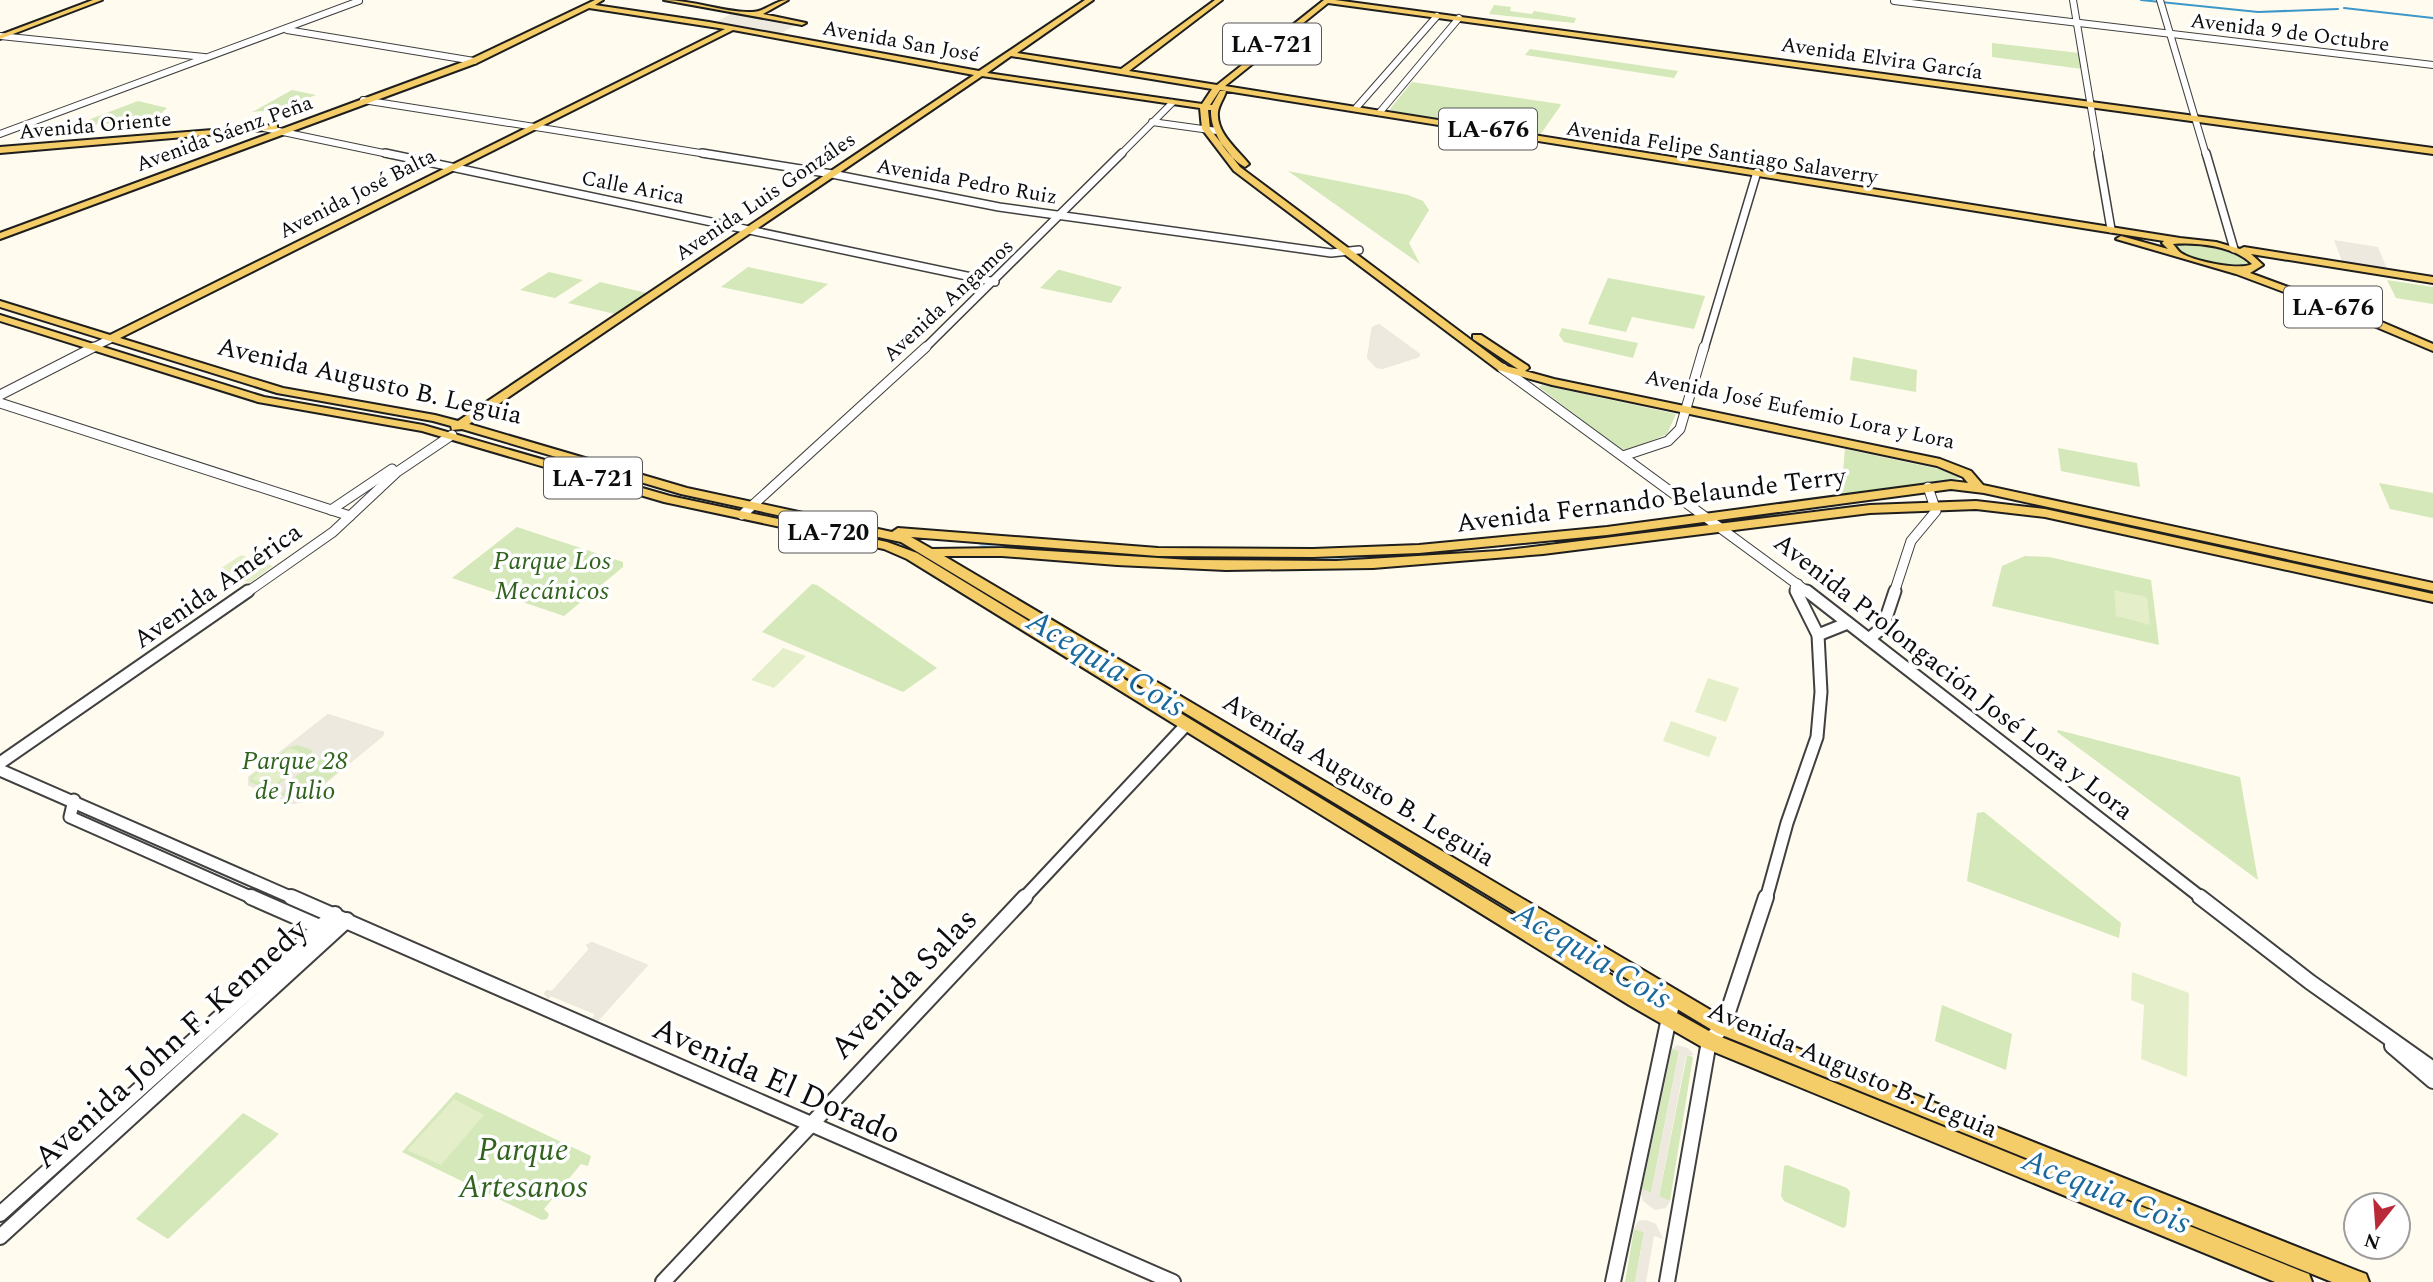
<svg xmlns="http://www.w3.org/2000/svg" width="2433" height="1282" font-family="Spectral,serif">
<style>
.green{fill:#d4e8b9}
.pitch{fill:#e4efca}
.plaza{fill:#eee9de;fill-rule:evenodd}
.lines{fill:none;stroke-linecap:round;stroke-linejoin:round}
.stream{stroke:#3d98c9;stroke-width:2}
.canal-far1{stroke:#b4dff4;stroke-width:8}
.canal{stroke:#b4dff4;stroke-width:13}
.minor-far4-casing{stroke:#404040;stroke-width:8}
.minor-far3-casing{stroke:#404040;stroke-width:10}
.minor-far2-casing{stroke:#404040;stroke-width:11}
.minor-far1-casing{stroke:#404040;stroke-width:15}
.minor-casing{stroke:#404040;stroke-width:18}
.major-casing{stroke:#1e1e1e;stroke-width:4}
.minor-far4{stroke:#fff;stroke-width:6}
.minor-far3{stroke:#fff;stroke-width:7}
.minor-far2{stroke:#fff;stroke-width:9}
.minor-far1{stroke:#fff;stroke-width:11}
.minor{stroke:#fff;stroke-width:14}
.major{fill:#f4cc68;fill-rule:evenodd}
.labels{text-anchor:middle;stroke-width:7;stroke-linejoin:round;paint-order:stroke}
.far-street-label{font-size:21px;fill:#0d0d0d;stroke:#fff}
.shield{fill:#fff;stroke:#565656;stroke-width:2}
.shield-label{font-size:24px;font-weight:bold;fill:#0d0d0d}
.street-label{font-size:26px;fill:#0d0d0d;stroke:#fff}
.park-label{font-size:26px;font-style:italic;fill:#31631f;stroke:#fff}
.near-street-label{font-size:32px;fill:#0d0d0d;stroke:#fff}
.near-park-label{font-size:32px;font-style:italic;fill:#31631f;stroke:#fff}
.near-water-label{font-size:33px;font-style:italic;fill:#1a699c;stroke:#fff}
</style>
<rect width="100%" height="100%" fill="#fffbee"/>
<g class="green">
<path d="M1494,5l17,2 -1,4 22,3 2,-3 42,7 -2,5 -85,-9z"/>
<path d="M1992,43l87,10 3,16 -90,-12z"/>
<path d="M1530,49l148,22 -4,7 -149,-23z"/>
<path d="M1412,82l148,22 1,1 -21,30 -148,-24 -2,-2z"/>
<path d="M292,90l24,5 -37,15 -27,2z"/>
<path d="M138,101l29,7 -15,13 -80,5z"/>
<path d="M1288,171l120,24 15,6 6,9 -20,33 11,21z"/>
<path d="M2178,242c24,4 57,3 75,21 -18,14 -58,-6 -78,-13l-3,-7z"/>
<path d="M748,267l80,17 -26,20 -81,-17z"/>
<path d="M1058,270h2l62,17 -11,16 -71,-15z"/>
<path d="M549,272l34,8 -28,18 -35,-8z"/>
<path d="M1608,278l97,18 -11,33 -62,-12 -6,15 -38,-8z"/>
<path d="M2387,280l46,7v17l-37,-6z"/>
<path d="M600,282l47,11 -32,21 -47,-11z"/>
<path d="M1379,324l41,30 -1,3 -37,12 -15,-11 5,-31z"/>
<path d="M1562,328l76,15 -5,15 -69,-16 -5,-7z"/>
<path d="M1853,357l64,13 -1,22 -66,-12z"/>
<path d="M1542,385l134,29 -9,20 -43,18 -85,-65z"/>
<path d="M2058,448l79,15 3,24 -79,-16z"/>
<path d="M1845,449l112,24 5,5 -121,17z"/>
<path d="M2379,483l54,10v25l-43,-9z"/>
<path d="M517,527l106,35v5l-59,49 -112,-38z"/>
<path d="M2200,540l233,50v4l-231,-50z"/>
<path d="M2025,556l24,1 102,23 8,65 -167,-39 10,-40z"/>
<path d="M812,584l5,1 120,83 -34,24 -141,-60z"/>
<path d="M328,714l56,18 -1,4 -80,66 -11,2 -44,-19v-8z"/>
<path d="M2058,730l182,47 18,103 -201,-148z"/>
<path d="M1984,812l137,111 -2,15 -152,-57 10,-68z"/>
<path d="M592,942l56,23 -50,56 -6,-2 3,-5 -44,-18 -3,3 -4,-5 2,-4 6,1 37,-42 -3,-4z"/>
<path d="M1942,1005l70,29 -6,36 -71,-29z"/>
<path d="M1672,1049l7,2 -28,142 -9,-4z"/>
<path d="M1687,1055l6,2 -23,144 -11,-4z"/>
<path d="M456,1092l135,64 -3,10 -7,-2 -37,45 5,5 -2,5 -5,1 -140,-68z"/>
<path d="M243,1113l36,21 -111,105 -32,-20z"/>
<path d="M1787,1165l60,23 3,4 -4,34 -3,2 -59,-27 -3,-5 3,-30z"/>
<path d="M1634,1229l10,3 -9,50h-10z"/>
</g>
<g class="pitch">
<path d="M241,555l32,11 -23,17 -33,-12z"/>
<path d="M2114,590l33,7 3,28 -34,-9z"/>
<path d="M783,648l23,8 -32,32 -23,-8z"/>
<path d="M1708,678l31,10 -13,34 -31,-10z"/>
<path d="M1671,721l46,16 -8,20 -46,-16z"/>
<path d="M290,748l19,8 -36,30 -22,-7z"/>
<path d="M2132,972l57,21 -2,84 -46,-18 3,-54 -13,-5z"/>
<path d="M454,1099l30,16 -43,50 -34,-15z"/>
</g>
<g class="plaza">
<path d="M733,13l65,11 -19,10 -65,-11z"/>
<path d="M2334,240l44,7 9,22 -45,-8z"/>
<path d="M1379,324l41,30 -1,3 -37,12 -6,-1 -9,-10 5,-31z"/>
<path d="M328,714l56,18 -1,4 -80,66 -11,2 -44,-19v-8zM297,745l15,5 -1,7 -32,27 -12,5 -17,-7v-5l38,-29zM328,757l15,6v4l-36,31 -11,3 -15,-6 14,-18 20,-15z"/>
<path d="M592,942l56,23 -50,56 -6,-2 3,-5 -44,-18 -3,3 -4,-5 2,-4 6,1 37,-42 -3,-4z"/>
<path d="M1677,1045l11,3 6,7 -8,1 -27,140 11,5 -4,7 -11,2 -12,-9 -2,-8 1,-4 9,4 28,-141 -7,-3z"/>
<path d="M1646,1220l10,4 7,15 -9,-3 -8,46h-11l9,-50 -10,-3 4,-8z"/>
</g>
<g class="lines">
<g class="stream">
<path d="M2141,0l117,12 80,-3"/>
<path d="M2344,8l89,10"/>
</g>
<g class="canal-far1">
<path d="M983,543l155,11"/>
<path d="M1175,556l237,-1"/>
</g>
<path class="canal" d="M1730,1037l362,148"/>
<g class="minor-far4-casing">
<g id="minor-far4">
<path d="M2073,0l26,155"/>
<path d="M2160,0l46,155"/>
<path d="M1894,1l539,64"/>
<path d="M287,30l187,31"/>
<path d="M0,36l204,21"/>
<path d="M363,100l350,55"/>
<path d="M1356,108l81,-92"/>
<path d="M1380,112l79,-94"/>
<path d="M1152,122l65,9"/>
<path d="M264,128l129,27"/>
<path d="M0,134l359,-133"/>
<path d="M1120,155l52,-52"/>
</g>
</g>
<g class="minor-far3-casing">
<g id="minor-far3">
<path d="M385,153l610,129"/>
<path d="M702,153l130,21 167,33 332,46 28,-3"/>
<path d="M2098,153l13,76"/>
<path d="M2206,153l28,96"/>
<path d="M90,349l20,-10"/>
<path d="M924,349l198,-196"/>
<path d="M1704,349l53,-177"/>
</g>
</g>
<g class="minor-far2-casing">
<g id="minor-far2">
<path d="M1502,368l307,225"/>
<path d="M0,395l94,-48"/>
<path d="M0,403l350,113"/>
<path d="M1623,456l45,-15 12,-12 24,-82"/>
<path d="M331,510l61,-41"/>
<path d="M742,515l184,-168"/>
<path d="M246,593l87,-61 64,-60 55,-37"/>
<path d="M1797,593l-2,-5 3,-4"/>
<path d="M1894,593l17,-52 25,-30 -8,-24"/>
</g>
</g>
<g class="minor-far1-casing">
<g id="minor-far1">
<path d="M1807,591l396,308"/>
<path d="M1818,635l30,-12"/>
<path d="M1869,639l14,-12 12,-36"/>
<path d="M0,763l248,-172"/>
<path d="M0,770l295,129"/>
<path d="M74,800l-4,17 185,82"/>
<path d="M1023,899l163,-174"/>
<path d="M1766,899l21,-76 30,-86 4,-45 -3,-57 -22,-44"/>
</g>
</g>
<g class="minor-casing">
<g id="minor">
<path d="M251,897l73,32"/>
<path d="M291,897l882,385"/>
<path d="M2200,897l110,85 123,87"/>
<path d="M2392,1046l41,35"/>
<path d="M0,1214l335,-300"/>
<path d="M0,1237l347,-317"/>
<path d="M663,1282l362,-385"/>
<path d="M1613,1282l60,-283"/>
<path d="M1667,1282l42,-241 14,-14 43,-130"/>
</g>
</g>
<g class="major-casing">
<g id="major">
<path d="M93,0h9l-102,39v-4z"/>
<path d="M595,0h8l-8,5 114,17 270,49 106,-71h8l-76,53 104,16 94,-69h7l-93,71 88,14 107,-85h11l1098,148v6l-1105,-151 -103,83 955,152 36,4 24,7 4,-2 189,30v6l-182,-29 12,11 -13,8 120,44 63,27v7l-71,-30 -126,-47 -120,-35 5,-3 47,13 -6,-6 2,-2 -944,-151 -10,15h2l8,-14h6c-1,6 -7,13 -8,21 -2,21 19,37 31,52l-4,3c-18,-10 -35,-36 -34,-57h-3l2,19 30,38 266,199 12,3 -45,-30v-4h8l47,31 1,2 -4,3 29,8 386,80 31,12 12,14 450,98v8l-449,-98 -33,-4 -344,46 -188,18 -106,4 -155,-1 -247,-19 21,12 70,-1 188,12 146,1 163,-10 371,-46 106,-4 69,8 388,85v8l-388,-85 -69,-8 -106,4 -327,41 -170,14 -147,2 -109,-5 -115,-9h-58l785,465 629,250 8,3 3,8h-37l-615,-249 -816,-491 -220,-48 -219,-65 -10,1 -1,-4 -18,-5 -156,-28 -277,-86v-6l110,34 615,-306 -136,-21 -112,55 -477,176v-6l471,-174zM733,30l241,45 -516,346 -23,-6 -152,-27 -163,-50zM1011,56l201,33 -10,15 -215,-31zM982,76l218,32 2,21 32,42 264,199 54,15 385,81 26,11 5,6 -17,-2 -344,46 -188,18 -106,4 -155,-1 -260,-20 -6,4 -205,-44 -218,-64zM2173,244c25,-2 61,2 79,20 -12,7 -59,-3 -71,-11 -3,-2 -5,-6 -8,-9z"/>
<path d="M664,0c30,0 61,13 88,12 13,0 23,-12 36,-12l-25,14 43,9 -4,2z"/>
<path d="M274,125h3v4l-277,24v-6z"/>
<path d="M0,315l264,82 159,28 247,71 217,46 30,11 724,440 75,42 585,236 8,3 3,8h-37l-573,-235 -73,-42 -722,-446 -23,-10 -220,-47 -242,-71 -164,-29 -258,-81z"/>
</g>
</g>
<use href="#minor-far4" class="minor-far4"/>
<use href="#minor-far3" class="minor-far3"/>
<use href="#minor-far2" class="minor-far2"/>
<use href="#minor-far1" class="minor-far1"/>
<use href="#minor" class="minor"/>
<use href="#major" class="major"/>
</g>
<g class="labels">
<g class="far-street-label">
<text transform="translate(2290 32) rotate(7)" y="7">Avenida 9 de Octubre</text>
<text transform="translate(901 41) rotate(10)" y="7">Avenida San José</text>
<text transform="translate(1882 58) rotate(8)" y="7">Avenida Elvira García</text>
<text transform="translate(95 125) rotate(-5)" y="7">Avenida Oriente</text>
<text transform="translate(224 133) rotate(-20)" y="7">Avenida Sáenz Peña</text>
<text transform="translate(1722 152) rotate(9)" y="7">Avenida Felipe Santiago Salaverry</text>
<text transform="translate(967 181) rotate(10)" y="7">Avenida Pedro Ruiz</text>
<text transform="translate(633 187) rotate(11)" y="7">Calle Arica</text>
<text transform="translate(357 193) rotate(-27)" y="7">Avenida José Balta</text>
<text transform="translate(765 196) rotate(-34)" y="7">Avenida Luis Gonzáles</text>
<text transform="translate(948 300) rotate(-43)" y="7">Avenida Angamos</text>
<text transform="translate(1800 409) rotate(12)" y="7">Avenida José Eufemio Lora y Lora</text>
</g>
<g class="shield">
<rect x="1223" y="23.5" width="98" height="41" rx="5"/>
<rect x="1439" y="108.5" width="98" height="41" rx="5"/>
<rect x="2284" y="286.5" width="98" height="41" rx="5"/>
<rect x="544" y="457.5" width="98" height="41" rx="5"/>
<rect x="779" y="511.5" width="98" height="41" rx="5"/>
</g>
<g class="shield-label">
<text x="1272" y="52">LA-721</text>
<text x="1488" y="137">LA-676</text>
<text x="2333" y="315">LA-676</text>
<text x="593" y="486">LA-721</text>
<text x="828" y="540">LA-720</text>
</g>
<g class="street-label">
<text transform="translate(370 380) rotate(13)" y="9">Avenida Augusto B. Leguia</text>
<text transform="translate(1651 499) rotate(-7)" y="9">Avenida Fernando Belaunde Terry</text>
<text transform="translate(217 585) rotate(-35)" y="9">Avenida América</text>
<text transform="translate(1954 676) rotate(38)" y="9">Avenida Prolongación José Lora y Lora</text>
<text transform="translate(1359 779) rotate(31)" y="9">Avenida Augusto B. Leguia</text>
<text transform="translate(1853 1069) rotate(23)" y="9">Avenida Augusto B. Leguia</text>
</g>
<g class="park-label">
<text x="552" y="569">Parque Los<tspan x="552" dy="30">Mecánicos</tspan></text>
<text x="295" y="769">Parque 28<tspan x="295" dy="30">de Julio</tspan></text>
</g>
<g class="near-street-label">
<text transform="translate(903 983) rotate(-46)" y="11">Avenida Salas</text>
<text transform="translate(170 1043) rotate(-42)" y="11">Avenida John F. Kennedy</text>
<text transform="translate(777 1080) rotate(24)" y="11">Avenida El Dorado</text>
</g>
<g class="near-park-label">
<text x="523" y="1160">Parque<tspan x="523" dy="37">Artesanos</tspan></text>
</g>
<g class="near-water-label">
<text transform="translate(1107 662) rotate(31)" y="12">Acequia Cois</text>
<text transform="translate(1593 954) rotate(31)" y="12">Acequia Cois</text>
<text transform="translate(2107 1190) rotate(22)" y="12">Acequia Cois</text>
</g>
</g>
<g transform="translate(2377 1226) rotate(197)"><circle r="33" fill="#ffffff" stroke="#9e9e9e" stroke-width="2"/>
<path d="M0-5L12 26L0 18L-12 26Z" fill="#ba2937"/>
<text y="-10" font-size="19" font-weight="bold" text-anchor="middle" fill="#0d0d0d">N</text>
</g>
</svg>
